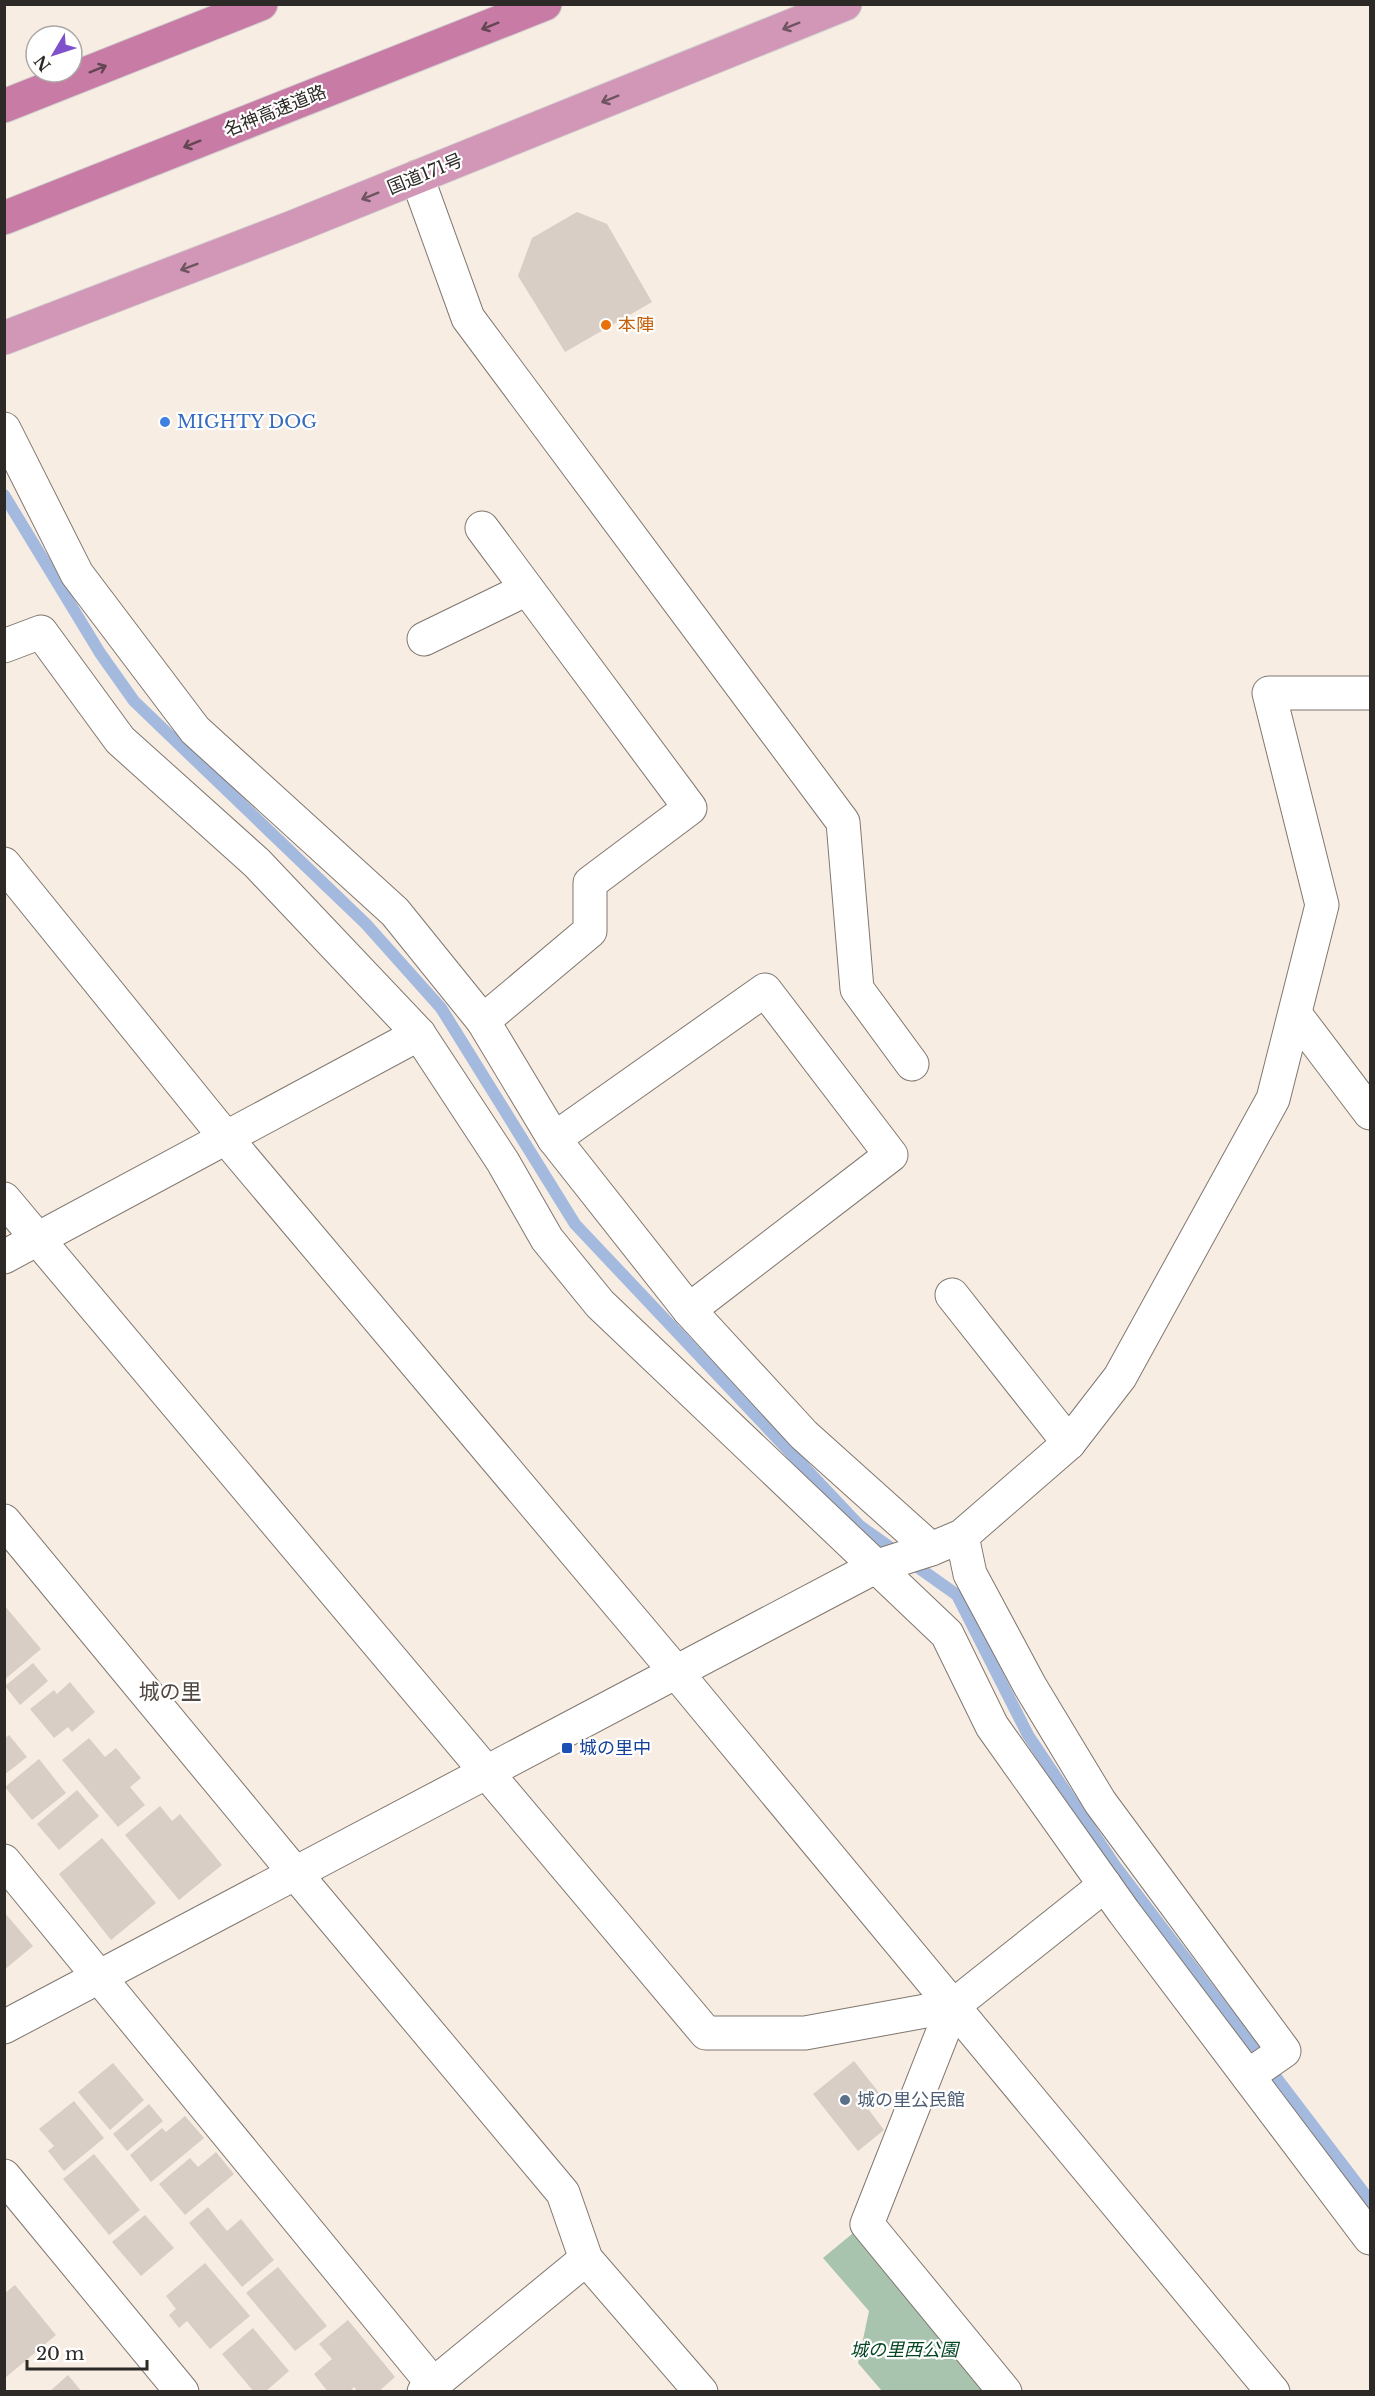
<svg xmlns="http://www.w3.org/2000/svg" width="1375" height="2396" font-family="'Libre Baskerville','Noto Sans JP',serif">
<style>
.green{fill:#a8c4ae}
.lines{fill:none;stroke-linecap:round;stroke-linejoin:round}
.stream{stroke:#a4b9de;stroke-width:12}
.building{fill:#d9cec5}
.minor-casing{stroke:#80776f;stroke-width:35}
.tertiary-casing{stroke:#80776f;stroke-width:35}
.trunk-casing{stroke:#d1d0cf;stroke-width:35}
.motorway-casing{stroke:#d1d0cf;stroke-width:35}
.minor{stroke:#fff;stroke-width:33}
.tertiary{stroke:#fff;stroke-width:33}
.trunk{stroke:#d296b7;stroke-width:33}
.motorway{stroke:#c77ba5;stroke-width:33}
.oneway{stroke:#634652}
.oneway2{stroke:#6f5560}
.food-dot{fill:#e8710a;stroke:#fff;stroke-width:2}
.shop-dot{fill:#3f7fe0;stroke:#fff;stroke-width:2}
.transit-dot{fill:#1a4fb4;stroke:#fff;stroke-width:2}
.service-dot{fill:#5c6f8a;stroke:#fff;stroke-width:2}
.labels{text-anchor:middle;stroke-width:4.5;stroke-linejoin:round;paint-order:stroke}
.street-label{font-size:18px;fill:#2d2926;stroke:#fff}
.food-label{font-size:18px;fill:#c56008;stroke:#fff;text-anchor:start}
.shop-label{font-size:18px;fill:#366cbe;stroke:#fff;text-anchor:start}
.transit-label{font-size:18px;fill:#164399;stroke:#fff;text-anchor:start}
.service-label{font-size:18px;fill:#4e5e75;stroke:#fff;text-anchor:start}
.park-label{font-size:18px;font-style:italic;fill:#064722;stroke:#fff}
.quarter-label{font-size:21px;fill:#514841;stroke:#fff}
</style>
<rect width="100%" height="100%" fill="#f7ede3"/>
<path class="green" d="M858,2229l133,162h-109l-24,-28 11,-52 -46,-53z"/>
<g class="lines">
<path class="stream" d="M4,495l96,158 34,48 232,223 75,84 134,216 285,302 97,69 71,140 88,132 254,334"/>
</g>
<g class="building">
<path d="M577,212l30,12 45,78 -87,50 -47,-76 14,-38z"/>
<path d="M4,1605l37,44 -37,31z"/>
<path d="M33,1663l15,18 -28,24 -15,-19z"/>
<path d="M70,1682l25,30 -23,20 -4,-5 -14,11 -24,-29 24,-19 3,4z"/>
<path d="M9,1735l18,22 -23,18v-36z"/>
<path d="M89,1738l16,19 11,-9 25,30 -11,9 15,18 -27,22 -56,-67z"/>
<path d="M39,1759l27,34 -34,27 -27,-33z"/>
<path d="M77,1790l22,26 -40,34 -22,-26z"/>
<path d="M160,1806l12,15 8,-7 42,51 -43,35 -54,-65z"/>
<path d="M102,1838l54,65 -45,37 -52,-66z"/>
<path d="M4,1912l29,34 -29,24z"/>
<path d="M854,2061l26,33 -14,12 18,24 -26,21 -45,-57z"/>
<path d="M113,2063l31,37 -34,30 -32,-38z"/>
<path d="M74,2101l30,37 -40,33 -16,-20 6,-5 -15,-17z"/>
<path d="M149,2104l14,17 -36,30 -14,-17z"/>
<path d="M185,2116l19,22 -53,44 -21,-27 32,-27 4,4z"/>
<path d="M216,2152l18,22 -49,41 -26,-31 31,-26 8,9z"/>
<path d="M94,2154l46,56 -31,25 -46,-56z"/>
<path d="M208,2207l19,24 14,-12 33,41 -32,27 -53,-64z"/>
<path d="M145,2215l29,33 -33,28 -29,-34z"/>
<path d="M205,2263l45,53 -40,33 -23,-28 -8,7 -10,-13 7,-6 -10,-13z"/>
<path d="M278,2267l49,59 -32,25 -49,-58z"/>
<path d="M15,2285l41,50 -51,43v-85z"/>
<path d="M348,2320l47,57 -17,15h-20l-4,-5 -5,5h-21l-14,-18 18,-15 -13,-15z"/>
<path d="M253,2328l36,43 -24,21h-11l-32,-38z"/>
<path d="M68,2375l14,17h-33z"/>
</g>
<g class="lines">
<g class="minor-casing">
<g id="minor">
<path d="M417,177l51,141 375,504 14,167 55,75"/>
<path d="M4,429l73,145 118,156 200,182 88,109 71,118 135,171 115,125 127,114"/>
<path d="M482,528l208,280 -100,75v48l-107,90"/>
<path d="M424,639l103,-50"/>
<path d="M4,646l37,-14 79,108 137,123 162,171 84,128 44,77 53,65 347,330 45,92 132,186 246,326"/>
<path d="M4,864l222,274 450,534 597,720"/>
<path d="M1295,1014l75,99"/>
<path d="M554,1139l211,-149 126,165 -202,155"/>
<path d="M4,1199l702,834h99l148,-27"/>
<path d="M4,1257l415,-223"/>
<path d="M952,1295l117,148"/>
<path d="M962,1536l8,38 60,112 70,116 184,249 -36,25"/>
<path d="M875,1567l56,-18 31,-13 107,-93 51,-66 153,-278 49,-194 -53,-212h101"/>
<path d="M4,1861l429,523"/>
<path d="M295,1873l268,320 23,66 115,133"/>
<path d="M4,2176l178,216"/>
<path d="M424,2392l162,-133"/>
<path d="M1005,2392l-138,-168 86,-218 152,-121"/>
</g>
</g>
<g class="tertiary-casing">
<g id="tertiary">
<path d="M4,1521l291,352"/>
<path d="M4,2027l871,-460"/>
</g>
</g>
<g class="trunk-casing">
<path id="trunk" d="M4,338l289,-111 552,-223"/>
</g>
<g class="motorway-casing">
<g id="motorway">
<path d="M4,106l257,-102"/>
<path d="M4,218l541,-214"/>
</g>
</g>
<use href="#minor" class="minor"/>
<use href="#tertiary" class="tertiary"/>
<use href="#trunk" class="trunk"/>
<use href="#motorway" class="motorway"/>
</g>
<defs><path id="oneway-shaft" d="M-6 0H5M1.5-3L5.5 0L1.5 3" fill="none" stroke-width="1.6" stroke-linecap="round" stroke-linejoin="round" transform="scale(1.5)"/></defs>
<g class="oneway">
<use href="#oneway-shaft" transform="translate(490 26) rotate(158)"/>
<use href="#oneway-shaft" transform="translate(98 69) rotate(-22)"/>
<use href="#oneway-shaft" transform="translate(192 144) rotate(158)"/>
</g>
<g class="oneway2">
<use href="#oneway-shaft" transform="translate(791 26) rotate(158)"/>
<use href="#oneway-shaft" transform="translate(610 99) rotate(158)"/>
<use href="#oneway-shaft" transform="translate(370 196) rotate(158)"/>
<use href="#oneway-shaft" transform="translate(189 267) rotate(159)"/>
</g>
<circle class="food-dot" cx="606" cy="325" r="6"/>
<circle class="shop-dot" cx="165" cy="422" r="6"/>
<rect class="transit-dot" x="561" y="1742" width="12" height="12" rx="3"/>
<circle class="service-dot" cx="845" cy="2100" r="6"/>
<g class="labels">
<g class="street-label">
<text transform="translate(275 111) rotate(-22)" y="6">名神高速道路</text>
<text transform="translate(425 174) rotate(-22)" y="6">国道171号</text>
</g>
<g class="food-label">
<text x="618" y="331">本陣</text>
</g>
<g class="shop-label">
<text x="177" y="428">MIGHTY DOG</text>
</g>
<g class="transit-label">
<text x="579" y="1754">城の里中</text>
</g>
<g class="service-label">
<text x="857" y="2106">城の里公民館</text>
</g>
<g class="park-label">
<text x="904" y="2356">城の里西公園</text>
</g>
<g class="quarter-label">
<text x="170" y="1699">城の里</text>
</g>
</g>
<rect width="1375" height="2396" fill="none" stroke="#2d2926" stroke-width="12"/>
<g transform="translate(54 54) rotate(231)"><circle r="28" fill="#ffffff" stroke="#aba9a8" stroke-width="1.5"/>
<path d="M0-4.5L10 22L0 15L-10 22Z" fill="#7f52cb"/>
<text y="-9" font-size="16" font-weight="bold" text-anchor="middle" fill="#2d2926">N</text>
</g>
<path d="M27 2360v9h120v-9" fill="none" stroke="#2d2926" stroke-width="3"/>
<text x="36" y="2360" font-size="18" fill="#2d2926" stroke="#ffffff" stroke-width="4.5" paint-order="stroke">20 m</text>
</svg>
